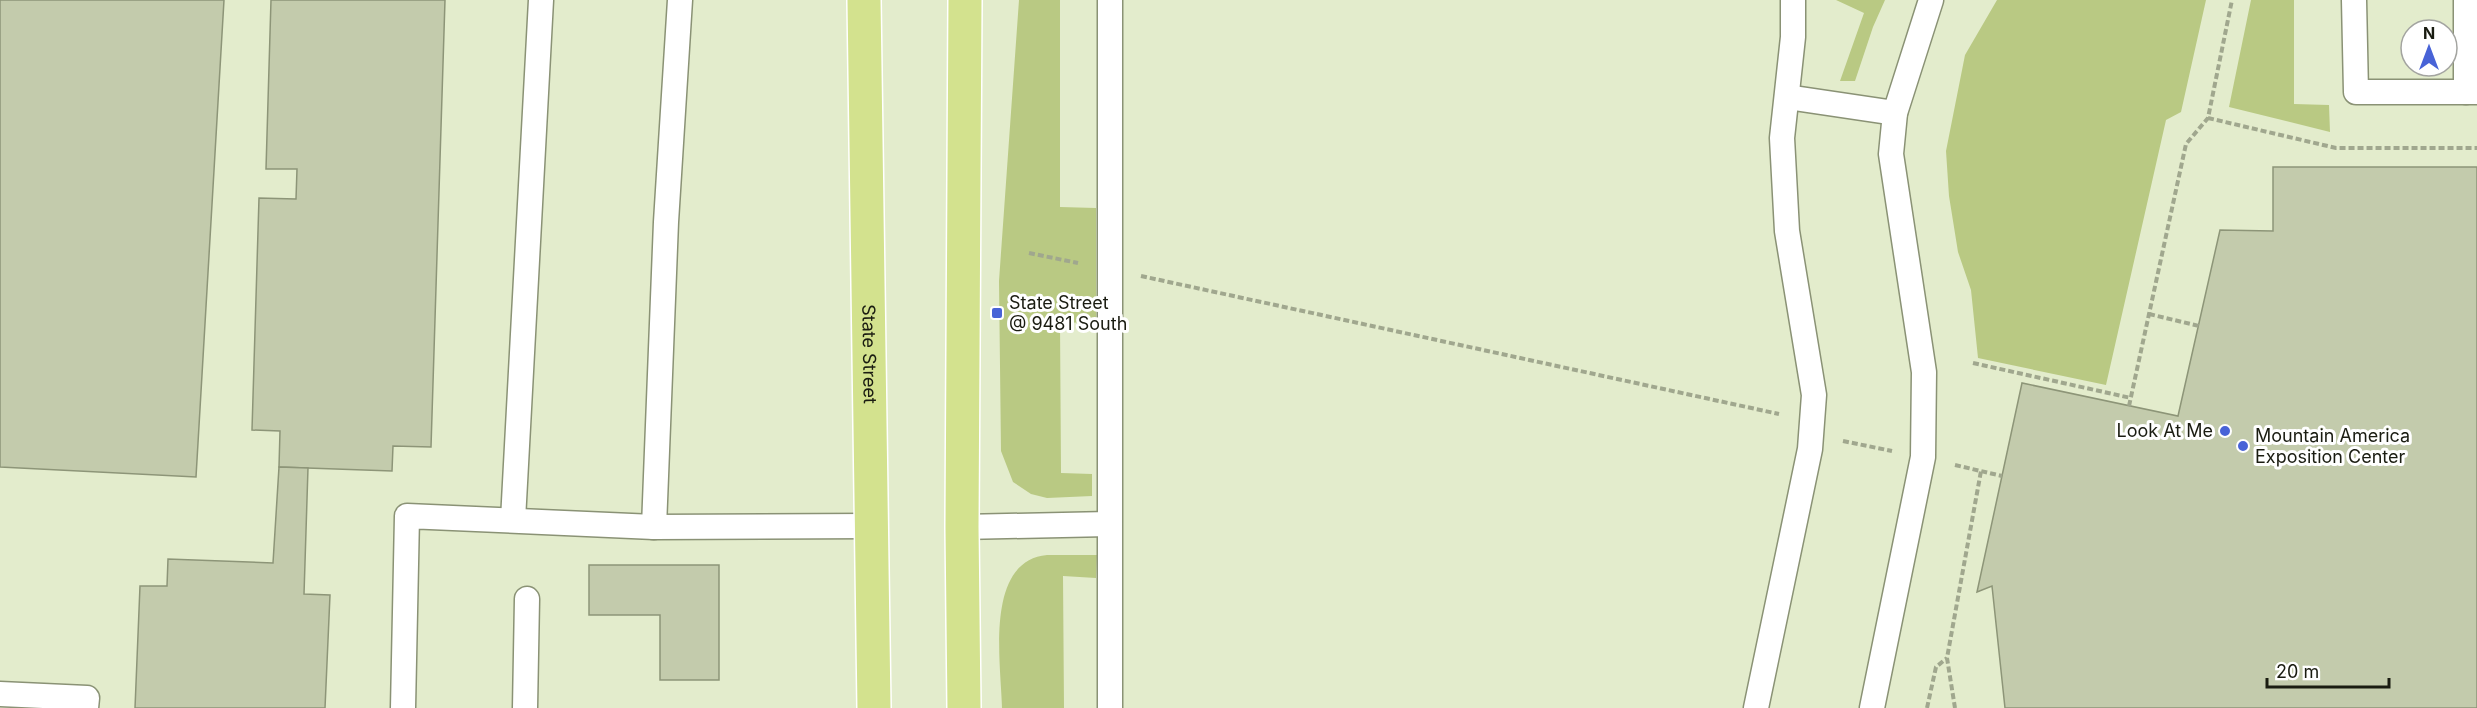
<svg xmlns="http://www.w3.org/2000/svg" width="2477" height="708" font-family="Inter,sans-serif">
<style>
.green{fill:#b9c983}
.building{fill:#c3cbac;stroke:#8d9578;stroke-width:1.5}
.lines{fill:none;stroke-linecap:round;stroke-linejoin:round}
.service-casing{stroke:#8a9275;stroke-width:27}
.primary-casing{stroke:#fff;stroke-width:36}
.path{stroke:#a0a78e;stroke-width:4;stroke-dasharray:6 3;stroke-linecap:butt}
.service{stroke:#fff;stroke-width:24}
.primary{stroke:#d3e28e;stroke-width:33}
.poi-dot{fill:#4863d7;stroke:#fff;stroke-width:2}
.labels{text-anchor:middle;stroke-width:6;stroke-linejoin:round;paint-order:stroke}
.poi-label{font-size:18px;fill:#1a1c11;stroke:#fff;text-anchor:start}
.street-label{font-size:18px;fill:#1a1c11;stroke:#fff}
</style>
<rect width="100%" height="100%" fill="#e3eccc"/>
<g class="green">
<path d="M1019,0h41v207l36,1v114l-36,1 1,150 31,1v22l-45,2 -16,-4 -18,-12 -12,-31 -2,-170z"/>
<path d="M1836,0h49l-12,27 -18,54h-15l24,-68z"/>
<path d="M1997,0h209l-25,112 -15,8 -60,265 -128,-27 -7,-68 -13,-38 -9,-56 -3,-45 19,-96z"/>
<path d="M2251,0h43v104l35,1 1,27 -101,-25z"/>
<path d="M1047,555h50l-1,23 -33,-2 1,132h-62c-1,-45 -18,-147 45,-153z"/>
</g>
<g class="building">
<path d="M0,0h224l-28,477 -196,-10z"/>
<path d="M271,0h174l-14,447 -38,-1 -1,25 -113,-4 1,-36 -28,-1 7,-232 37,1 1,-30h-31z"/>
<path d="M2273,167h204v541h-472l-13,-122 -15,6 45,-209 156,33 42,-186 53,1z"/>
<path d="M279,467l29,1 -4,126 26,1 -5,113h-190l5,-122h27l1,-27 105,4z"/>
<path d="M589,565h130v115h-59v-65h-71z"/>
</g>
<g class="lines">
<g class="service-casing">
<g id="service">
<path d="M680,0l-14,222 -12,305 217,-1"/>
<path d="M1110,0v708"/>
<path d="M2354,0l2,92h121"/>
<path d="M2466,0v92"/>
<path d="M1787,97l108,16"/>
<path d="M513,520l28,-520"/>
<path d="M962,527l147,-3"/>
<path d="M0,694l87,4 -1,10"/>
<path d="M403,708l4,-192 247,11"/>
<path d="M525,708l2,-109"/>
<path d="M1756,708l54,-259 4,-54 -27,-164 -5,-93 11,-101v-37"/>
<path d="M1872,708l51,-251 1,-85 -33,-218 4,-41 36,-113"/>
</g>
</g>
<g class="primary-casing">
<g id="primary">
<path id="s1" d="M864,0l10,708"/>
<path d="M964,708l-2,-181 3,-527"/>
</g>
</g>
<g class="path">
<path d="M2208,118l128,30h141"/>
<path d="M1029,253l49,10"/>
<path d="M1141,276l638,138"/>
<path d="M2149,314l50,12"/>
<path d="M1973,363l158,35"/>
<path d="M2129,406l57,-262 22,-26 24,-118"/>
<path d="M1843,441l49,10"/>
<path d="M1955,465l47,11"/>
<path d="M1927,708l9,-41 11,-9"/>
<path d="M1955,708l-8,-50 34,-187"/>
</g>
<use href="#service" class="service"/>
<use href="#primary" class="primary"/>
</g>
<g class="poi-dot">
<rect x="991" y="307" width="12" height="12" rx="3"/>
<circle cx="2225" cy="431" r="6"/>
<circle cx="2243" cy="446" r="6"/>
</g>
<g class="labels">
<g class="poi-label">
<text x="1009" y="309">State Street<tspan x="1009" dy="21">@ 9481 South</tspan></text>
<text x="2213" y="437" text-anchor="end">Look At Me</text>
<text x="2255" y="442">Mountain America<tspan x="2255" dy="21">Exposition Center</tspan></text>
</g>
<g class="street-label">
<text dy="6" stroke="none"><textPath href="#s1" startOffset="354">State Street</textPath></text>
</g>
</g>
<g transform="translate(2429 48)"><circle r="28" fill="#ffffff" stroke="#a3a4a0" stroke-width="1.5"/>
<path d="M0-4.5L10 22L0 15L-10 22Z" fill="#4863d7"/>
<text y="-9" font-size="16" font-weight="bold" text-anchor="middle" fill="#1a1c11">N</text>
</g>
<path d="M2267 678v9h122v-9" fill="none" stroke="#1a1c11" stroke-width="3"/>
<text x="2276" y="678" font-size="18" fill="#1a1c11" stroke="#ffffff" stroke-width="4.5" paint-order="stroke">20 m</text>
</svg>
